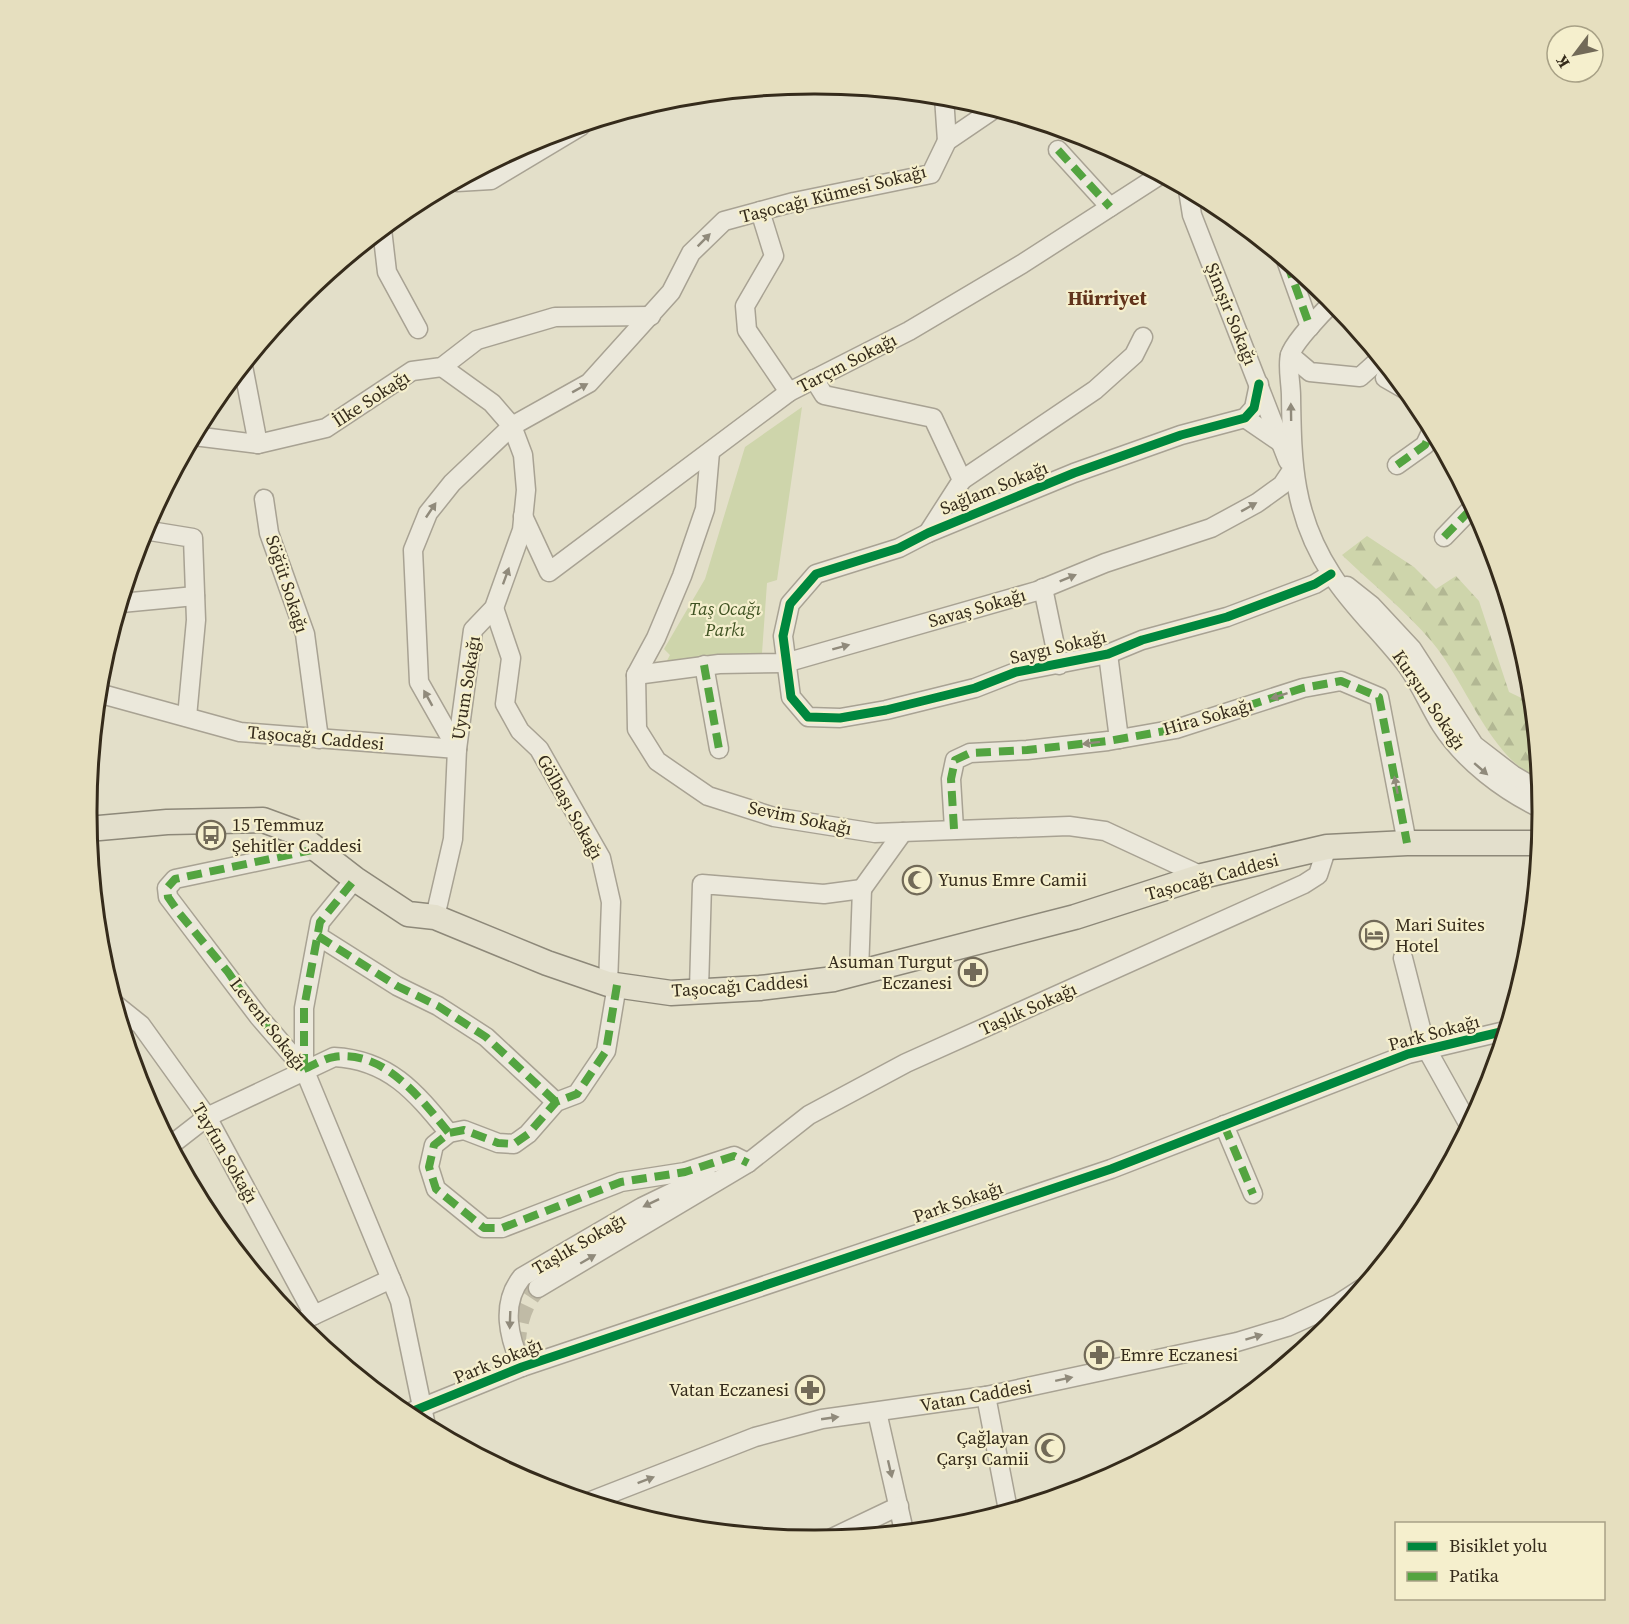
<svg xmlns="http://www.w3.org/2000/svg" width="1629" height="1624" font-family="'Source Serif 4',serif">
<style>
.green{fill:#ced5ab}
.forest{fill:url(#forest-firs)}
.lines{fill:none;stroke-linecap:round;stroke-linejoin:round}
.minor-tunnel{stroke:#c0bba6;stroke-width:18;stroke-dasharray:18 9;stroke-linecap:butt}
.minor-casing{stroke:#a8a293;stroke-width:21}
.major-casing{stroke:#8d8879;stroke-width:27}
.minor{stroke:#ebe8db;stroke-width:18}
.major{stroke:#e3dfcc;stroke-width:24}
.quiet{stroke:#53a440;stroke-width:8;stroke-dasharray:15 8;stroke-linecap:butt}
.cycleway-casing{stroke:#f5efcd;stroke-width:13}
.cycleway{stroke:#00873e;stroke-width:9}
.oneway{fill:#908a7b}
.labels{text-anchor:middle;stroke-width:4.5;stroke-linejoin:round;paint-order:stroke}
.street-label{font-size:18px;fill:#352b1b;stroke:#f5efcd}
.park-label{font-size:18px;font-style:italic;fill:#3f5222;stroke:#f5efcd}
.poi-label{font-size:18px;fill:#352b1b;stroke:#f5efcd;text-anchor:start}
.neighbourhood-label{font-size:20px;font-weight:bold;fill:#62331b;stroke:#f5efcd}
.rim{fill:none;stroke:#352b1b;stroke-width:3}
</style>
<defs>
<pattern id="forest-firs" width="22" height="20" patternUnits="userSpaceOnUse" patternTransform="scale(1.5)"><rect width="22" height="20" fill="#ced5ab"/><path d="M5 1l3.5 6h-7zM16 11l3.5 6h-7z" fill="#b2b793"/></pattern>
</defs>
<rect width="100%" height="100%" fill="#e3dfc9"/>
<path class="green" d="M802,407l-25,173 -10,3 -5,70 -99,15 7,-13 -6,-6 41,-70 40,-132z"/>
<path class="forest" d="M1367,536l47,31 22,22 20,-13 23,25 30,91 23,11 7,76c-50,-22 -73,-97 -107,-137 -26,-31 -60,-58 -90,-87z"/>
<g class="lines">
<path class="minor-tunnel" d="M516,1349c2,-23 5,-43 22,-61"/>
<g class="minor-casing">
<g id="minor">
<path d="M944,97l3,44"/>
<path d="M1058,150l52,57"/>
<path d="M457,182l34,-2 90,-54"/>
<path d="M1188,190l4,25 96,246"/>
<path d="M760,211l14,45 -29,50 2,24 42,62"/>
<path d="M382,229l5,43 31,57"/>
<path d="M1287,263l23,64"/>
<path d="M1333,302c-10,10 -39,40 -43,53 -3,11 1,29 1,41 1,68 2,119 41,179 21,33 51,59 75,91 14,19 22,40 34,59 23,36 63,66 101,84"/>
<path d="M1290,355l20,17 50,5 20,-18"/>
<path d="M243,366l15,78"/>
<path d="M1385,378l21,12"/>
<path d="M814,379l10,16 109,23 29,62 -34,53"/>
<path d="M1259,384l-5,24 -9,10 -64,17 -107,38 -146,60 -29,15 -83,26 -26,30 -7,32 8,61 17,20 32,1 46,-8 89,-22 41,-16 92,-18 34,-14 85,-23 88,-33 16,-10"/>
<path d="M1245,418l35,24"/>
<path d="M194,436l64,8 68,-16 86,-57 30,-4 35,-27 78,-23 96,-1"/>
<path d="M710,452l-5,57 -23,67 -26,62 -20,37 1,54 20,32 51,35 66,21 101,16 194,-7 36,5 97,45"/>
<path d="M1397,465l28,-20 7,-15"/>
<path d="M962,480l133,-90 39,-35 9,-18"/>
<path d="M264,499l5,34 36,101 14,105"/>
<path d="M523,516l26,56 240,-180 120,-61 113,-67 138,-89"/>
<path d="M144,530l49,8 3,82 -9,97"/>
<path d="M1444,537l29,-30"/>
<path d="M1347,586l24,19 41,44 62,96 39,30 27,16"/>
<path d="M1043,588l16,77"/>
<path d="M121,603l74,-7"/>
<path d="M494,608l17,50 -6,46 15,27 19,18 62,109 10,44 -3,82"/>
<path d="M1108,654l11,85"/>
<path d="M704,665l15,84"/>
<path d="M636,675l83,-11 66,-1 252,-72 68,-28 106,-35 46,-25 25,-18 10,-15"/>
<path d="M98,693l142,39 217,17"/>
<path d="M457,749l-38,-67 -6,-132 15,-37 24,-30 60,-57 77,-43 82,-91 20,-39 33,-32 70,-19 137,-28 16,-33 47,-32"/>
<path d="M954,829l-3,-50 4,-19 15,-7 57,-3 81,-9 68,-12 127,-41 38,-7 38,16 28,146"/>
<path d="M317,849l-142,30 -8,9 1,9 91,120 45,52 96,232 26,125"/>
<path d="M862,889l41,-57"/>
<path d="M435,917l18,-78 4,-90 16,-119 21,-22 28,-78 4,-40 -3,-35 -11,-29 -20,-23 -50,-36"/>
<path d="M318,936l79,50 41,20 48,31 70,65"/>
<path d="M1403,958l23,90 43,77"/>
<path d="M859,972l3,-83"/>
<path d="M617,985l-11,66 -29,43 -21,8 -28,32 -14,10 -16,-1 -34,-13 -15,3 -15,12 -5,22 7,22 48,39h18l119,-46 64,-10 49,-16 14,7"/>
<path d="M699,989l3,-105 122,10 38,-5"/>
<path d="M116,1005l25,20 66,92 107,198"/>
<path d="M304,1069v-61l16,-86 35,-43"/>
<path d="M1224,1125l29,69"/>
<path d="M171,1145l36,-28 127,-60c56,3 82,36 115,76"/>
<path d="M538,1288l210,-125 61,-48 97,-52 398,-179 14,-9 9,-28"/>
<path d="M297,1323l94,-44"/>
<path d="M522,1367c-13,-29 -22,-63 0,-90l120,-70 60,-29h6"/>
<path d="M986,1396l22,114"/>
<path d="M877,1412l27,119"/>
<path d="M406,1414l116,-47 589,-198 297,-115 97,-23"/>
<path d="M591,1501l164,-64 67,-18 164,-23 251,-54 50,-15 51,-23 23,-15"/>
<path d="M832,1538l67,-32"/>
</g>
</g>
<g class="major-casing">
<path id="major" d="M88,829l79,-7 96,-2 30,11 62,48 53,35 27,3 112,46 61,21 63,9 89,-5 74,-9 241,-62 127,-41 125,-29 80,-4h132"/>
</g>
<use href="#minor" class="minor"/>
<use href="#major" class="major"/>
<g class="quiet">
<path d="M1058,150l52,57"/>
<path d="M1287,263l23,64"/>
<path d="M1397,465l28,-20 7,-15"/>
<path d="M1444,537l29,-30"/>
<path d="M704,665l15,84"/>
<path d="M954,829l-3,-50 4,-19 15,-7 57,-3 81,-9 68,-12 127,-41 38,-7 38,16 28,146"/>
<path d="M318,936l79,50 41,20 48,31 70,65"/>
<path d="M617,985l-11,66 -29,43 -21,8 -28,32 -14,10 -16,-1 -34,-13 -15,3 -15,12 -5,22 7,22 48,39h18l119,-46 64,-10 49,-16 14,7"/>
<path d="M304,1069l-45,-52 -31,-45 -49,-59 -11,-16 -1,-9 8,-9 142,-30"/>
<path d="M304,1069v-61l16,-86 35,-43"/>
<path d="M304,1069c10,-4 21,-11 30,-12 50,-8 88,43 115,76"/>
<path d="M1224,1125l29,69"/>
</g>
<g class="cycleway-casing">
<g id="cycleway">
<path d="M1259,384l-5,24 -9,10 -64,17 -107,38 -146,60 -29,15 -83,26 -26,30 -7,32 8,61 17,20 32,1 46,-8 89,-22 41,-16 92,-18 34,-14 85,-23 88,-33 16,-10"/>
<path d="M406,1414l116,-47 589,-198 297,-115 97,-23"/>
</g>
</g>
<use href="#cycleway" class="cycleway"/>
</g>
<defs><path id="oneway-solid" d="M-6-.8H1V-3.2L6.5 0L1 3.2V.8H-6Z" transform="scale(1.5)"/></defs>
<g class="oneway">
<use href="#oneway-solid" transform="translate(704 240) rotate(-45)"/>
<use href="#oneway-solid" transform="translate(580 388) rotate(-29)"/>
<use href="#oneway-solid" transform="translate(1291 412) rotate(-91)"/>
<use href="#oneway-solid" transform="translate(1249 507) rotate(-29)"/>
<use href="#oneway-solid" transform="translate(431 510) rotate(-56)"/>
<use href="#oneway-solid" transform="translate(506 576) rotate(-70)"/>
<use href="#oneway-solid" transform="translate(1068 578) rotate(-22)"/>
<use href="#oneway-solid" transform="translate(841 647) rotate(-15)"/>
<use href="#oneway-solid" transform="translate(1279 696) rotate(162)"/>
<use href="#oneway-solid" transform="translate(428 698) rotate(-119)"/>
<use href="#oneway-solid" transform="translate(1091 743) rotate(173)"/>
<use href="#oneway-solid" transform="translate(1481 769) rotate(41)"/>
<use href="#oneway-solid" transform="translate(1396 785) rotate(-101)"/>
<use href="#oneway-solid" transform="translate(651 1203) rotate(154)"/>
<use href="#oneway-solid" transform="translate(588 1259) rotate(-30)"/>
<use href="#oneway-solid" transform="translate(510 1320) rotate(92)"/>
<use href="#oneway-solid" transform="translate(1254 1337) rotate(-17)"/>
<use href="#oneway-solid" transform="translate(1064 1379) rotate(-12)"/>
<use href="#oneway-solid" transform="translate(830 1418) rotate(-8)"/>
<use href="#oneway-solid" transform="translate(890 1469) rotate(77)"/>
<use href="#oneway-solid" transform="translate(646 1480) rotate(-21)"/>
</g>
<defs>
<g id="bus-ring" transform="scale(1.5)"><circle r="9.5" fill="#f5efcd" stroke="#726a58" stroke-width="1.5"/><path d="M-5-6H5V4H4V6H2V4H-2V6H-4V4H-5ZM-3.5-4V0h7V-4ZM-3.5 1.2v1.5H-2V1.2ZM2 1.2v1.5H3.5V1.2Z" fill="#726a58"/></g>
<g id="mosque-ring" transform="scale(1.5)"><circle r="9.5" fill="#f5efcd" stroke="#726a58" stroke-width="1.5"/><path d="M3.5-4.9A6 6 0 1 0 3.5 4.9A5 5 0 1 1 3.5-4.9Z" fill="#726a58"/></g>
<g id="hotel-ring" transform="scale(1.5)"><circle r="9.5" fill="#f5efcd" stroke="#726a58" stroke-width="1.5"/><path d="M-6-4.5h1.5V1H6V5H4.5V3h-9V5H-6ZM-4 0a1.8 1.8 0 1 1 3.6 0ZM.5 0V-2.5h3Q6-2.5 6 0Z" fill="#726a58"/></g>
<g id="pharmacy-ring" transform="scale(1.5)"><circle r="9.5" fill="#f5efcd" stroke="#726a58" stroke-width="1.5"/><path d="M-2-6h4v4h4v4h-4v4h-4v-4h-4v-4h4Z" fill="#726a58"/></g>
</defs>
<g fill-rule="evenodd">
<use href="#bus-ring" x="211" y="835"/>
<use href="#mosque-ring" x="917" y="880"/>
<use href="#hotel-ring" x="1374" y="935"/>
<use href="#pharmacy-ring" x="973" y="972"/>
<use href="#pharmacy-ring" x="1099" y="1355"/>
<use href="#pharmacy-ring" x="810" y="1390"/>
<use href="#mosque-ring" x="1050" y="1448"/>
</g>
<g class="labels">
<g class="street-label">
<text transform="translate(833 194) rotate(-14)" y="6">Taşocağı Kümesi Sokağı</text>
<text transform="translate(1231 314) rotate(68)" y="6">Şimşir Sokağı</text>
<text transform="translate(847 363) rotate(-27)" y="6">Tarçın Sokağı</text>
<text transform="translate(371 399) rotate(-33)" y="6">İlke Sokağı</text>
<text transform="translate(994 488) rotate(-22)" y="6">Sağlam Sokağı</text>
<text transform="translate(287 584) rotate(72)" y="6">Söğüt Sokağı</text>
<text transform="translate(977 608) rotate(-16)" y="6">Savaş Sokağı</text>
<text transform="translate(1058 647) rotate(-13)" y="6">Saygı Sokağı</text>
<text transform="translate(466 688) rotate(-81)" y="6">Uyum Sokağı</text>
<text transform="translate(1429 700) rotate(56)" y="6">Kurşun Sokağı</text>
<text transform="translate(1208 717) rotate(-16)" y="6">Hira Sokağı</text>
<text transform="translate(316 738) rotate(5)" y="6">Taşocağı Caddesi</text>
<text transform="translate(570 807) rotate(61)" y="6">Gölbaşı Sokağı</text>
<text transform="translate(800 818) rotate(12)" y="6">Sevim Sokağı</text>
<text transform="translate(1212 877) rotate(-15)" y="6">Taşocağı Caddesi</text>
<text transform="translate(740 986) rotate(-4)" y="6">Taşocağı Caddesi</text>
<text transform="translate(1028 1009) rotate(-24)" y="6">Taşlık Sokağı</text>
<text transform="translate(268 1024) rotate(52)" y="6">Levent Sokağı</text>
<text transform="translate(1434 1033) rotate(-15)" y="6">Park Sokağı</text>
<text transform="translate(225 1153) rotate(60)" y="6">Tayfun Sokağı</text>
<text transform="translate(958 1202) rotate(-19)" y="6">Park Sokağı</text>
<text transform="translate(579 1244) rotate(-30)" y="6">Taşlık Sokağı</text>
<text transform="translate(498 1361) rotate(-22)" y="6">Park Sokağı</text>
<text transform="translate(976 1396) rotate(-10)" y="6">Vatan Caddesi</text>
</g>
<g class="park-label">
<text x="725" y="615">Taş Ocağı<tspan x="725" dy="21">Parkı</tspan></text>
</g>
<g class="poi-label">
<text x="232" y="831">15 Temmuz<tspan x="232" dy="21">Şehitler Caddesi</tspan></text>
<text x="938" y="886">Yunus Emre Camii</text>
<text x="1395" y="931">Mari Suites<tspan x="1395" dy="21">Hotel</tspan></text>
<text x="952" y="968" text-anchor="end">Asuman Turgut<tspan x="952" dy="21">Eczanesi</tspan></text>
<text x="1120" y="1361">Emre Eczanesi</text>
<text x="789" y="1396" text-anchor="end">Vatan Eczanesi</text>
<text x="1029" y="1444" text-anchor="end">Çağlayan<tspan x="1029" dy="21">Çarşı Camii</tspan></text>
</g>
<g class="neighbourhood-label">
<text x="1107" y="305">Hürriyet</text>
</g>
</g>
<path d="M0 0H1629V1624H0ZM814 94H815A717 717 0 0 1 1532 811V813A717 717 0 0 1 815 1530H814A717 717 0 0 1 97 813V811A717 717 0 0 1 814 94Z" fill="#e6dfbf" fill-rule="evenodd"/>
<path class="rim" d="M814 94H815A717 717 0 0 1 1532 811V813A717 717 0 0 1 815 1530H814A717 717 0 0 1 97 813V811A717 717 0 0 1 814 94Z"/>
<rect x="1395" y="1522" width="210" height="78" fill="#f5efcd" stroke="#a8a186" stroke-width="1.5"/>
<rect x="1407" y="1542" width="30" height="9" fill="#00873e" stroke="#a8a186" stroke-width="1.5"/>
<text x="1449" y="1552" font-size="18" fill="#352b1b">Bisiklet yolu</text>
<rect x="1407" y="1572" width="30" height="9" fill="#53a440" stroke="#a8a186" stroke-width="1.5"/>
<text x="1449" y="1582" font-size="18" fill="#352b1b">Patika</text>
<g transform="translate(1575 54) rotate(238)"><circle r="28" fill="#f5efcd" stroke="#a8a186" stroke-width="1.5"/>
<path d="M0-4.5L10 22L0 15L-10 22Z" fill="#726a58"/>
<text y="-9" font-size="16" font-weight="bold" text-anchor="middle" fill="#352b1b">K</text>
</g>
</svg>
